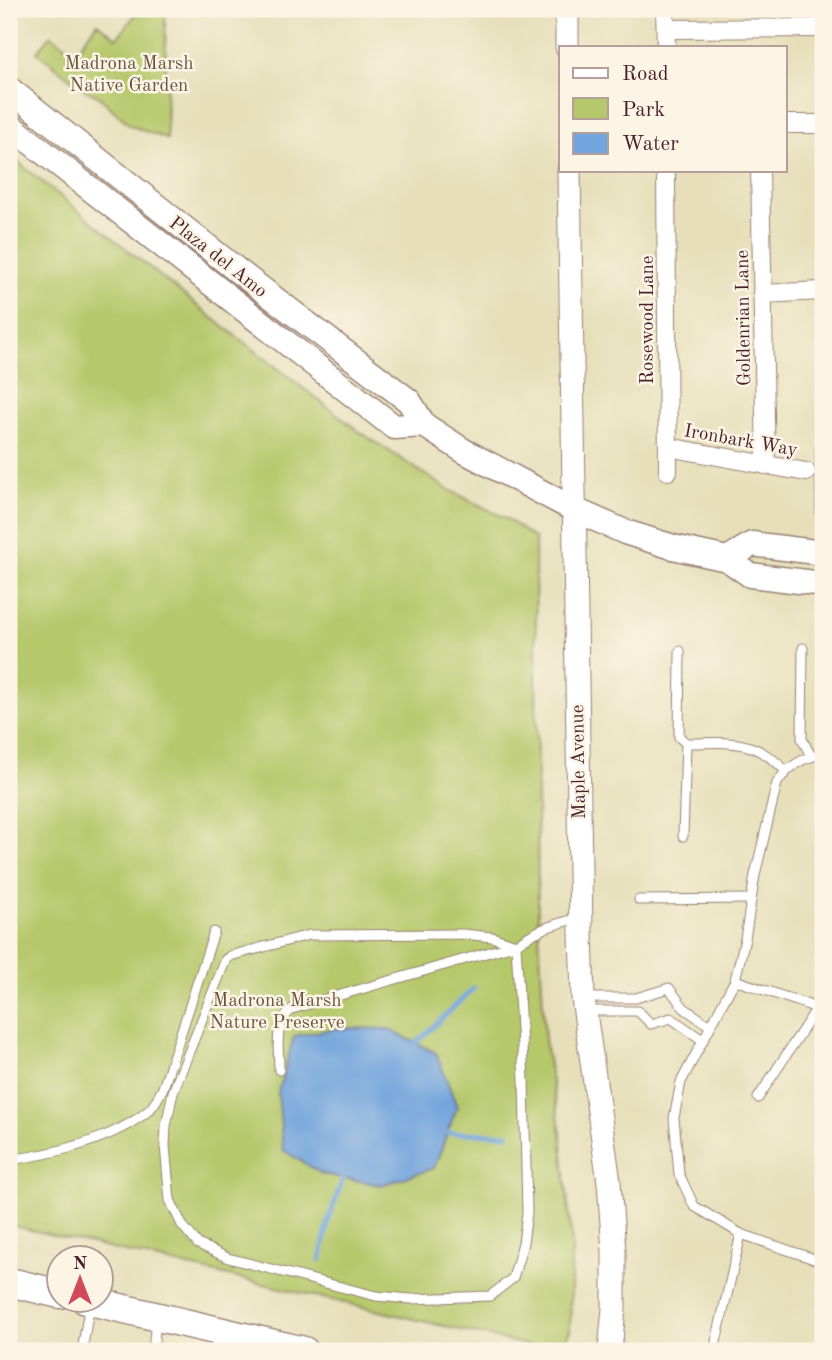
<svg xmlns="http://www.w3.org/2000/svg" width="832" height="1360" font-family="'Old Standard TT',serif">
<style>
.green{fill:#b5c86b;stroke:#80744b;stroke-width:2}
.water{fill:#72a4dd;stroke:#5e6284;stroke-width:2}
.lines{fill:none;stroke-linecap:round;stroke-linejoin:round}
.stream{stroke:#72a4dd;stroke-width:5}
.service-casing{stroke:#987f72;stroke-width:11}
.minor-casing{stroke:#987f72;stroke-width:20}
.tertiary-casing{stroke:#987f72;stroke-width:25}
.secondary-casing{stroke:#987f72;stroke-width:27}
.primary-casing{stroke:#987f72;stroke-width:31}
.service{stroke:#fff;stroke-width:9}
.minor{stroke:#fff;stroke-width:18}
.tertiary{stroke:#fff;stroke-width:23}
.secondary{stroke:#fff;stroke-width:24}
.primary{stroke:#fff;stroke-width:28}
.labels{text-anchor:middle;stroke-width:5;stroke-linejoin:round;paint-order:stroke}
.park-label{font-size:19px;fill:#6a523e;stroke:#fcf5e5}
.street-label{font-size:19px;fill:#4a1f2b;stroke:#fcf5e5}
</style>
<rect width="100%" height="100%" fill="#fcf5e5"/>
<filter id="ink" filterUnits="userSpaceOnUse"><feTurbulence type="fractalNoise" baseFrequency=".0143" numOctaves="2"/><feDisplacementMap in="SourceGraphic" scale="14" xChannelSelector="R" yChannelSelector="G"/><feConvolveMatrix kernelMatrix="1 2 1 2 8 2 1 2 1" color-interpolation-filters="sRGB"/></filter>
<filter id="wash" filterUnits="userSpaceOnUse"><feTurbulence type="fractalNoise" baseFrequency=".00686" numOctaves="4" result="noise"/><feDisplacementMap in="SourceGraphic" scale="28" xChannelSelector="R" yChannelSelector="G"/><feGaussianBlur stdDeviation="1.57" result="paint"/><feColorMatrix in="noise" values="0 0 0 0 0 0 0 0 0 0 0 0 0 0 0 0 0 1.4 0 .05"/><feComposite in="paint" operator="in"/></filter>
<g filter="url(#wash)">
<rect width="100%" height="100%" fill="#e6dfba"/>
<g class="green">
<path d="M140,9h25l2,130 -36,-13 -33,-30 -13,-6 -48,-38 14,-17 24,18 22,-30 20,15z"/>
<path d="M9,155l200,160 151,117 89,58 58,29 28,20 3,374 7,130 16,90 11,110 -2,87 -7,16 -11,5 -543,-126z"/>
</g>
<path class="water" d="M339,1028l49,1 48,24 21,54 -23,61 -53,17 -59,-11 -39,-24 -5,-57 16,-57z"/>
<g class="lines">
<g class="stream">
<path d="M416,1043l58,-55"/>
<path d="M447,1133l61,1"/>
<path d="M320,1260l9,-41 14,-41"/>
</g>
</g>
</g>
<g filter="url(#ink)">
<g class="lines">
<g class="service-casing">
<g id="service">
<path d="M821,551l-1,-102 3,-3"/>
<path d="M803,648l-1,91 9,17"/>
<path d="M680,651l-1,86 7,6c44,0 65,-6 99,27"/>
<path d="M823,755c-19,1 -35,12 -46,28l-22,92 -10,64 -10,41 -54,102 -7,36 5,56 15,32 47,28 82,28"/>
<path d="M683,836l3,-93"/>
<path d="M639,900l112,-1"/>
<path d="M516,945l-24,-8 -29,-3 -154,1 -79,21 -4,3 -53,133 -7,34 -1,20 5,54 12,25 16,19 30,14 148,38 35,3 79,-3 23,-18 10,-35 4,-30 -3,-133 -8,-135c19,-15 39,-21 62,-27"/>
<path d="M735,980l82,28 -59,90"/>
<path d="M585,998h51l33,-10 15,20 26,18"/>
<path d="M817,1008l6,-24"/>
<path d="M586,1011h52l13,13 20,-6 30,21"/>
<path d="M279,1070c0,-24 -6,-44 13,-61l222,-64"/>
<path d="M9,1160c45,-6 103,-20 139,-49 7,-5 11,-16 15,-23l51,-156"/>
<path d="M716,1342l25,-108"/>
<path d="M82,1351l8,-48"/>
<path d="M153,1351l3,-32"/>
</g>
</g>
<g class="minor-casing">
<g id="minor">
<path d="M665,9l1,38"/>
<path d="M666,29l157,-1"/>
<path d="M785,124h38"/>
<path d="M666,170l2,301"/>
<path d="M760,170l6,295"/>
<path d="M762,294l59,-3"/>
<path d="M668,447l138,25"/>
</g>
</g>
<g class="tertiary-casing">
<g id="tertiary">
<path d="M567,9v38"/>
<path d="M569,170l12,763 2,65 26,184 5,70v56l-4,43"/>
</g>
</g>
<g class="secondary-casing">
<g id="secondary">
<path d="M9,89l229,182 171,130 15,24 40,26 111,59 50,22 48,15 54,12 23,16 73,9"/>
<path d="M9,125l385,302 30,-2"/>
<path d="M727,559l25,-15 71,9"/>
</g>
</g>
<g class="primary-casing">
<g id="primary">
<path d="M9,1282l51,12"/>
<path d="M86,1300l218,51"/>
</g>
</g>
<use href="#service" class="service"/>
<use href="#minor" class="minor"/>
<use href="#tertiary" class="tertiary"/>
<use href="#secondary" class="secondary"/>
<use href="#primary" class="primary"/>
</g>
</g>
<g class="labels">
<g class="park-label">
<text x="129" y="69">Madrona Marsh<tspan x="129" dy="22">Native Garden</tspan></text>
<text x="277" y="1006">Madrona Marsh<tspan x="277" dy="22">Nature Preserve</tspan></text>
</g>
<g class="street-label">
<text transform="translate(219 256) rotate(38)" y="7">Plaza del Amo</text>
<text transform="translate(742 318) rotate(-91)" y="7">Goldenrian Lane</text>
<text transform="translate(646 320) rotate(-90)" y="7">Rosewood Lane</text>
<text transform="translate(741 439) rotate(10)" y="7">Ironbark Way</text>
<text transform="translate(577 762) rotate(-91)" y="7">Maple Avenue</text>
</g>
</g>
<rect width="832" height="1360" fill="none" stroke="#fcf5e5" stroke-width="35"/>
<rect x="559" y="46" width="228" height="126" fill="#fcf5e5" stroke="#b59f9b" stroke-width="2"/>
<rect x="573" y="68" width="35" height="10" fill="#ffffff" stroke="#b59f9b" stroke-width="2"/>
<text x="622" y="80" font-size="21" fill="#4a1f2b">Road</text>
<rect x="573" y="98" width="35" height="21" fill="#b5c86b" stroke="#b59f9b" stroke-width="2"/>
<text x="622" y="116" font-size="21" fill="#4a1f2b">Park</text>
<rect x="573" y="133" width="35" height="21" fill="#72a4dd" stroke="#b59f9b" stroke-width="2"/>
<text x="622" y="150" font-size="21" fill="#4a1f2b">Water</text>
<g transform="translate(80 1279)"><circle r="33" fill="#fcf5e5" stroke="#b59f9b" stroke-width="2"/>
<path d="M0-5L12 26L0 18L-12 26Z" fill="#d1495b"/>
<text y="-10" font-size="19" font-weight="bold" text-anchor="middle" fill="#4a1f2b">N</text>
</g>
</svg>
